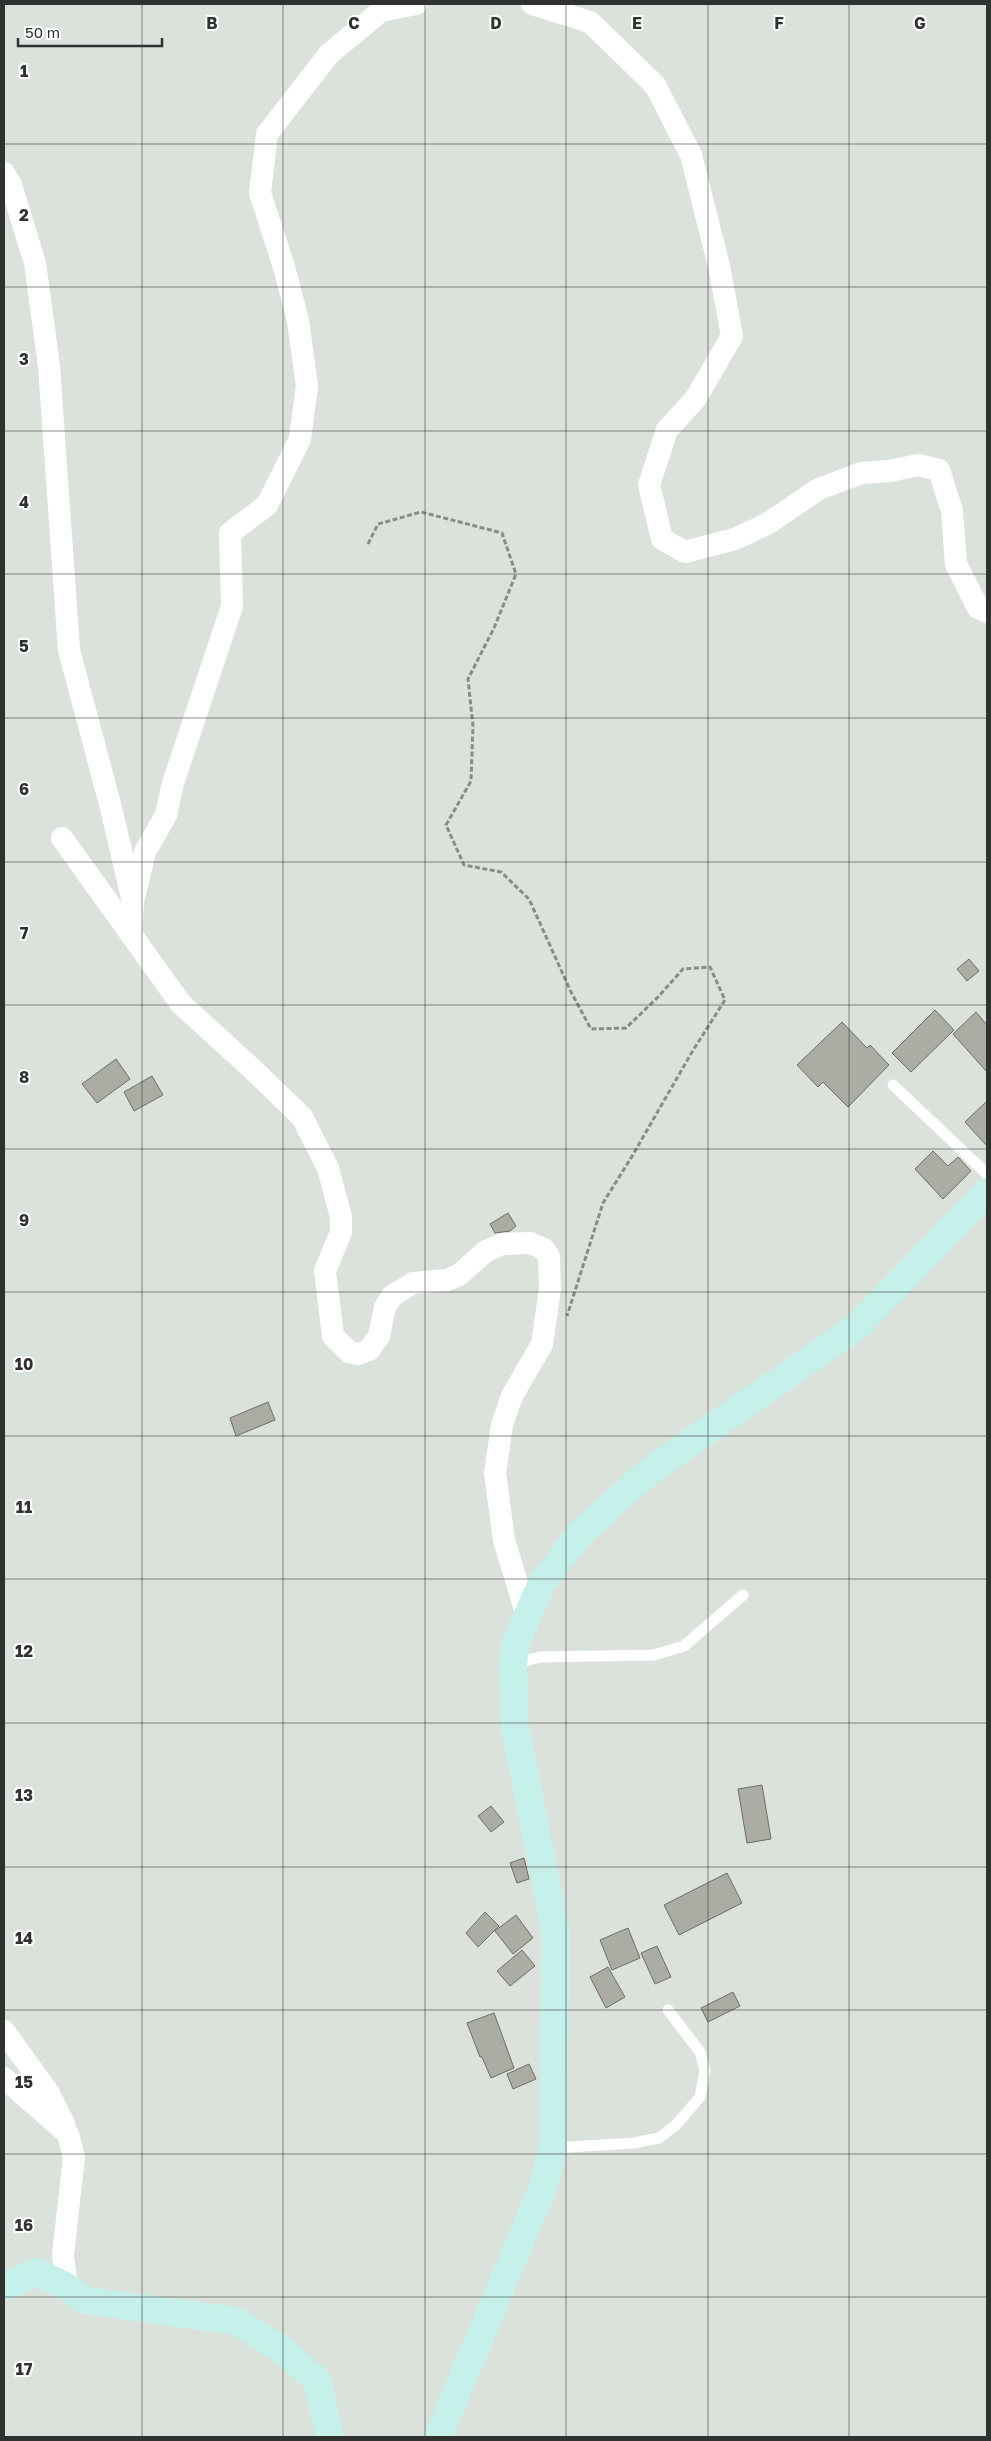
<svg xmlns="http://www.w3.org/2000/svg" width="991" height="2441" font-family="'Golos Text',sans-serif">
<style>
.building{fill:#abada5;stroke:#6c6e67}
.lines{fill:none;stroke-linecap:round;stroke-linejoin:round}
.path{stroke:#878c87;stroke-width:3;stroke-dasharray:5 2.5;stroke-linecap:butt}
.lane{stroke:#fff;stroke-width:11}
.street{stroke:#fff;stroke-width:22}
.secondary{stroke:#c6f0ea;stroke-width:28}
.grid{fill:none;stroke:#303230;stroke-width:1;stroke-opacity:0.55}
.grid-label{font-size:16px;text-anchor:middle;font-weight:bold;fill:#303230;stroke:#fff;stroke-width:4;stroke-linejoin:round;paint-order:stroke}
</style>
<rect width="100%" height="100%" fill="#dbe2dc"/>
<g class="building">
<path d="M969,959l10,12 -12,10 -10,-12z"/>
<path d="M935,1010l19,20 -43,42 -19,-19z"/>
<path d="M976,1012l11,13v47l-34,-38z"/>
<path d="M842,1022l25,26 3,-3 19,20 -41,42 -25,-25 -5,5 -21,-22z"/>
<path d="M116,1059l14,20 -33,24 -15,-19z"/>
<path d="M152,1076l11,19 -29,16 -10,-19z"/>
<path d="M987,1101v45l-22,-24z"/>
<path d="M933,1151l15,15 10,-9 13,14 -28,28 -28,-30z"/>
<path d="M508,1213l8,13 -6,5 -15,2 -5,-9z"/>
<path d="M268,1402l7,18 -39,16 -6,-18z"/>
<path d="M762,1785l9,54 -24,4 -9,-54z"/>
<path d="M491,1806l13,16 -13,10 -13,-16z"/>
<path d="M524,1858l5,21 -12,4 -7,-20z"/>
<path d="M727,1873l15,30 -63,32 -15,-30z"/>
<path d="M485,1912l14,14 -21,21 -12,-14z"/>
<path d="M516,1915l17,23 -20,16 -18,-23z"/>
<path d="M628,1928l12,30 -28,12 -12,-30z"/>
<path d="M657,1946l14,31 -16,7 -14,-31z"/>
<path d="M522,1950l13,16 -25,20 -13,-15z"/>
<path d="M608,1967l17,30 -19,11 -16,-31z"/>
<path d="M733,1992l7,14 -32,16 -7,-14z"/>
<path d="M494,2013l20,55 -23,10 -9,-21h-2l-13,-34z"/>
<path d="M529,2064l7,15 -23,10 -6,-15z"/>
</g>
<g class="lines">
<path class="path" d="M368,544l10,-20 43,-12 81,21 14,41 -22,54 -26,51 5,47 -2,55 -25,44 18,40 37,7 28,27 42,93 20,37 35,-1 32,-31 25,-28 27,-2 15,33 -33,52 -61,106 -28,45 -36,113"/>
<g class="lane">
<path d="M893,1085l94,89"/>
<path d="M514,1664l26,-7 114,-2 30,-9 59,-51"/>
<path d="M553,2148l81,-5 25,-5 17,-13 24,-28 5,-26 -5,-19 -32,-42"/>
</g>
<g class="street">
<path d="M532,4l58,18 65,63 36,70 28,111 13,70 -36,62 -29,32 -18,55 13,54 23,13 50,-13 32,-15 52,-35 42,-16 29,-2 28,-6 21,5 13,41 4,53 22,44 9,4"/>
<path d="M4,173l7,12 24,78 14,103 20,284 42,158 21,90"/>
<path d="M62,838l119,166 66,60 55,53 26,51 13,49v15l-16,39 8,65 16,16 9,2 11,-4 10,-14 6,-29 7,-11 21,-13 34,-3 12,-5 27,-24 16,-7 28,-1 14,6 5,8 1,32 -8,55 -30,52 -10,29 -7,48 9,67 23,76"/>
<path d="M131,935l2,-33 12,-50 21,-37 7,-32 59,-177 -2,-73 37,-28 33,-66 7,-53 -9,-65 -14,-54 -24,-74 7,-59 62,-80 52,-43 35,-7"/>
<path d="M4,2031l44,61 16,32"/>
<path d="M4,2078l64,56 6,23 -11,98 4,32"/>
</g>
<g class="secondary">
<path d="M4,2287l33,-15 30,15 17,13 152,21 45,28 36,31 13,57"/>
<path d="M438,2437l105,-250 10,-39 3,-215 -41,-206 -2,-62 3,-23 25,-57 39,-52 71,-63 207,-144 129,-134"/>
</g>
</g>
<path class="grid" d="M142,4v2433M283,4v2433M425,4v2433M566,4v2433M708,4v2433M849,4v2433M4,144h983M4,287h983M4,431h983M4,574h983M4,718h983M4,862h983M4,1005h983M4,1149h983M4,1292h983M4,1436h983M4,1579h983M4,1723h983M4,1867h983M4,2010h983M4,2154h983M4,2297h983"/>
<g class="grid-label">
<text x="212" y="29">B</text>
<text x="354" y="29">C</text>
<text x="496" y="29">D</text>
<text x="637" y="29">E</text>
<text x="779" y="29">F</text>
<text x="920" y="29">G</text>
<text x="24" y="77">1</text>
<text x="24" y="221">2</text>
<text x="24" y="365">3</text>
<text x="24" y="508">4</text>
<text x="24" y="652">5</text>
<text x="24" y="795">6</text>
<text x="24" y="939">7</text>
<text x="24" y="1083">8</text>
<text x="24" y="1226">9</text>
<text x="24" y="1370">10</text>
<text x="24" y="1513">11</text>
<text x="24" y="1657">12</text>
<text x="24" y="1801">13</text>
<text x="24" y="1944">14</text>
<text x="24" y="2088">15</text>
<text x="24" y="2231">16</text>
<text x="24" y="2375">17</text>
</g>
<rect width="991" height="2441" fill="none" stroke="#303230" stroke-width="10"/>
<path d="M18 38v8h144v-8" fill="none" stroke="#303230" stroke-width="2.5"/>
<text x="25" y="38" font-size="15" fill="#303230" stroke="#ffffff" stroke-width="4" paint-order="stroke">50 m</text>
</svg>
